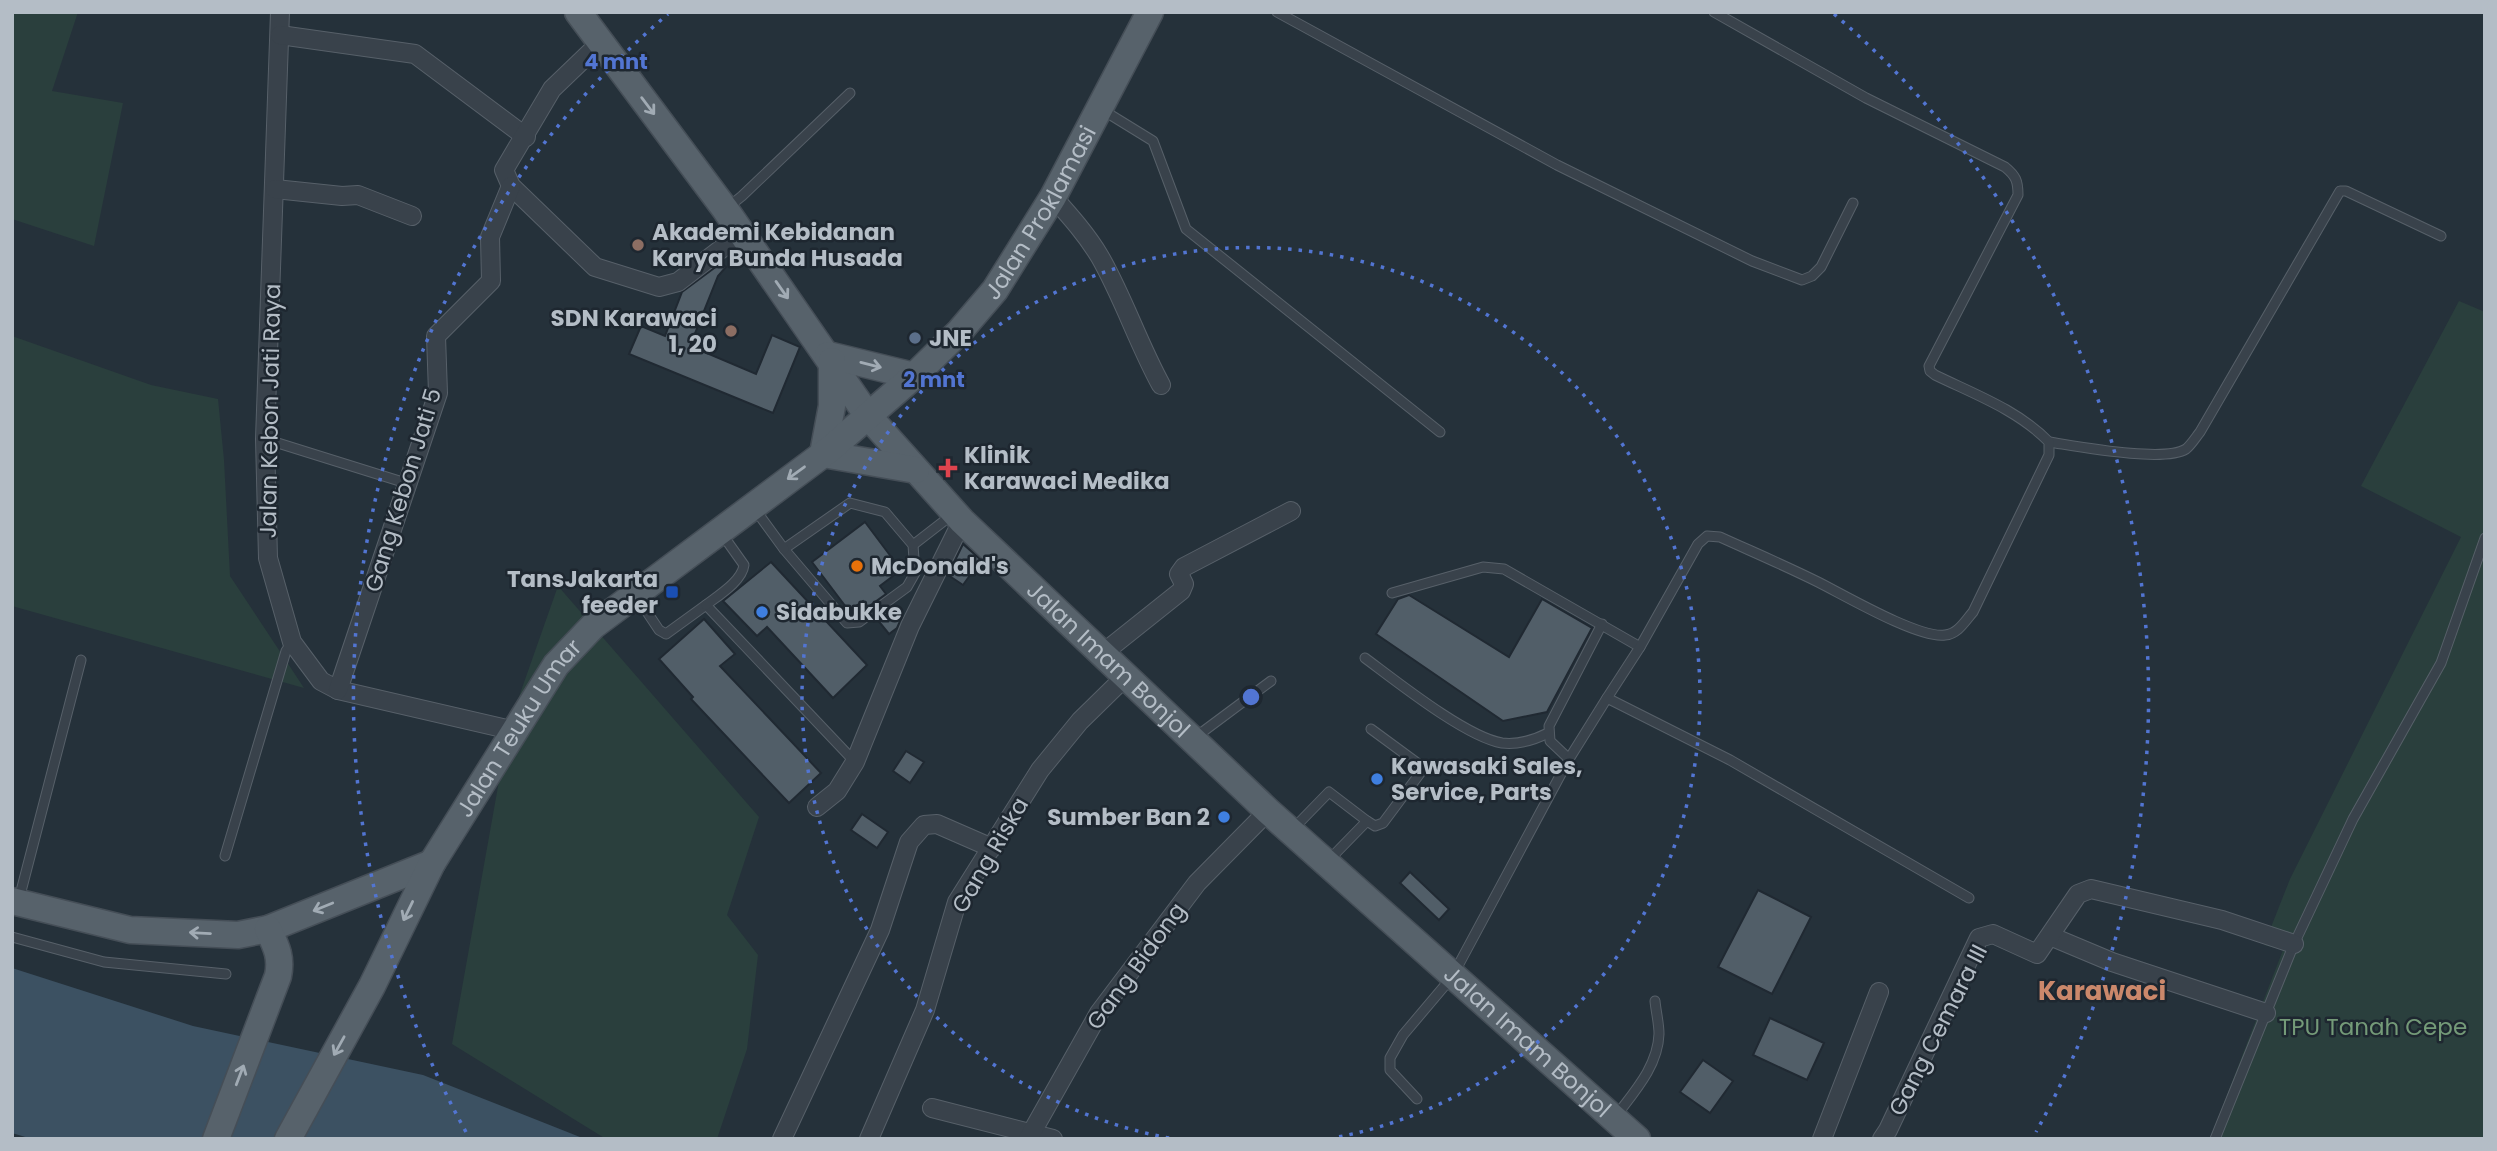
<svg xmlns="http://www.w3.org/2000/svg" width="2497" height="1151" font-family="Poppins,sans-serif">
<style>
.green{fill:#2a3f3d}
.water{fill:#3c5162}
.building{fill:#515e68;stroke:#202932;stroke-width:2}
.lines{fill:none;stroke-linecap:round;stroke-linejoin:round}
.service-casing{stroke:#576069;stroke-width:11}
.minor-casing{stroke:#576069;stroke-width:20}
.primary-casing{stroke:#454e57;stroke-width:29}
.service{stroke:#39424b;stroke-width:9}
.minor{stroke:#39424b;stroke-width:18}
.primary{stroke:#57626b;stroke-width:26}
.oneway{stroke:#a1abb4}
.ring{fill:none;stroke:#5275d2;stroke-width:3.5;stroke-dasharray:3.5 7}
.education-dot{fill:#8d6e63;stroke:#1e2730;stroke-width:2.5}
.service-dot{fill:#5c6f8a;stroke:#1e2730;stroke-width:2.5}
.health-dot{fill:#e0444e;stroke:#1e2730;stroke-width:2.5}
.food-dot{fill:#e8710a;stroke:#1e2730;stroke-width:2.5}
.transit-dot{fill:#1a4fb4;stroke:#1e2730;stroke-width:2.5}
.shop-dot{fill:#3f7fe0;stroke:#1e2730;stroke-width:2.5}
.labels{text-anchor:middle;stroke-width:5;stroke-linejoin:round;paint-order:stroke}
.street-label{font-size:23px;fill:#b4bdc6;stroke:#1e2730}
.poi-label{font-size:23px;font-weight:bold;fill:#b4bdc6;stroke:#1e2730;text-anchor:start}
.park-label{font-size:23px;fill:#749a78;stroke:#1e2730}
.quarter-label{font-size:26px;font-weight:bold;fill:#cb886b;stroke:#1e2730}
.centre{fill:#5275d2;stroke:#1e2730;stroke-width:3.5}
.ring-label{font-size:21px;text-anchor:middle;font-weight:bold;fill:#5275d2;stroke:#1e2730;stroke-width:5;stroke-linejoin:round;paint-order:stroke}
</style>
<rect width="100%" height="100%" fill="#25313a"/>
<g class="green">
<path d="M12,12h66l-26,79 71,12 -29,143 -82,-27z"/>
<path d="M2459,301l26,11v827h-275l73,-189 -19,-5 26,-66 171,-342 -100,-51z"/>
<path d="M12,336l139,49 67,14 6,61 6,116 74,112 -292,-82z"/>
<path d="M558,586l201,231 -32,98 31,40 -11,94 -30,90h-111l-154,-95 57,-319z"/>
</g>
<path class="water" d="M12,968l181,58 230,49 162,64h-553l-20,-6z"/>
<g class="building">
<path d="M721,263l5,4 -8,9 -28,70 66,28 16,-39 28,12 -27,66 -144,-59 12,-28 24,10 17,-44z"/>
<path d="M865,522l36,48 -21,16 6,8 -18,13 -5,-6 -14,10 -37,-49z"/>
<path d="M963,544l18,16 -18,25 -15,-10z"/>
<path d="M771,562l96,103 -34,33 -66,-71 -10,9 -34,-35z"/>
<path d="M1409,595l100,62 33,-58 50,29 -45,84 -44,9 -127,-87 22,-35z"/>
<path d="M892,607l9,12 -4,9 -8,6 -13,-16z"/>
<path d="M704,619l31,35 -15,12 101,107 -32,30 -98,-104 2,-2 -34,-38z"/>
<path d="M906,751l18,11 -14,21 -17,-12z"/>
<path d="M862,814l26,18 -11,16 -26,-18z"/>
<path d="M1410,872l39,37 -10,11 -39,-37z"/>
<path d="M1758,890l53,27 -39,77 -54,-27z"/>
<path d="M1770,1018l54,25 -17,37 -54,-25z"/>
<path d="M1703,1060l30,21 -23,32 -30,-21z"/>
</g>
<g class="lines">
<g class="service-casing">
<g id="service">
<path d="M1277,12l280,153 195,96 50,19 10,-4 9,-9 32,-64"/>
<path d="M1101,109l52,32 33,88 254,203"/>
<path d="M727,208l15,-12 108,-103"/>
<path d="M265,439l144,45"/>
<path d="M2049,442c27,4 115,21 137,7 5,-4 10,-12 14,-17l140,-241h6l95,45"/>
<path d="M850,503l35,9 28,33 2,28 -8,14 -48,35 -12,1 -63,-74z"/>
<path d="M754,508l30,41"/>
<path d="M913,545l40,-31"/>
<path d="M1392,593l91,-26 21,2 136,78"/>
<path d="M637,597l22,33 7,4 40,-29 149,157"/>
<path d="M706,605c13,-10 36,-24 38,-40l-22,-31"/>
<path d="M1365,658c31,23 101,79 137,85 17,2 32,-3 46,-10"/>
<path d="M1607,698l33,-51 58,-103 9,-8 13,1c33,15 66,29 98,45 26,13 101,57 127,53 13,-1 20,-14 28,-23l76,-157v-13c-31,-32 -75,-48 -114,-67l-5,-4 -1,-5 89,-171c0,-14 -2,-19 -13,-28l-139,-69 -152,-86"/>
<path d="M1193,739l78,-58"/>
<path d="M1569,759l-19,-18 -1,-15 53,-102"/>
<path d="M1367,821l8,5 8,-3 41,-55 -53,-39"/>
<path d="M1292,830l37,-38 38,29 -40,41"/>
<path d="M225,856l61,-205 6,-9"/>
<path d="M19,899l62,-239"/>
<path d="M12,937l92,25 122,12"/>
<path d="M1417,1099l-27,-29v-12l13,-23 49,-58 117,-218 38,-61 123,62 239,138"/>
<path d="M1616,1116c18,-24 42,-50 43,-82 0,-11 -3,-22 -4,-33"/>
<path d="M2215,1139l79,-195 59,-125 88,-156 44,-125"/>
</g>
</g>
<g class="minor-casing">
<g id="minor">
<path d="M280,12l-15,427 3,119 24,84 29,39 17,9 177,41"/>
<path d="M280,35l135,19 111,83"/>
<path d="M601,42l-49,47 -48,81 7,16 84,81 64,20 19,-5 64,-49"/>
<path d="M275,189l67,7 16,-1 54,21"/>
<path d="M1053,197c17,19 34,38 47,60 23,40 38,86 61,128"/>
<path d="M1102,654l79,-63 3,-7 -5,-10 5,-7 107,-56"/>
<path d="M338,690l100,-297 -2,-57 55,-55 -1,-44 21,-51"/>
<path d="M817,807l20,-16 18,-29 55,-136 52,-105"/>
<path d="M2050,936l62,26 154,51"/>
<path d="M932,1108l121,31"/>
<path d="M782,1139l98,-209 29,-88 15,-17 13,-1 55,24"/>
<path d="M869,1139l56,-129 32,-108 83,-132 40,-49 45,-44"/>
<path d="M1028,1139l71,-126 98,-130 71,-72"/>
<path d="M1822,1139l57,-147"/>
<path d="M1882,1139l6,-9 91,-192 14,-4 44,20 41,-60 13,-5 131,31 72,24"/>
</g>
</g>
<g class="primary-casing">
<g id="primary">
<path id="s1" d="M578,12l147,197 143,207 94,105 306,290 369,328"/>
<path d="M828,355l86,21"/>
<path d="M832,361v45l-9,48 93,16"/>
<path d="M12,901l118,29 108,5 30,-6 164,-66"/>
<path d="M216,1139l62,-163c4,-19 -2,-30 -10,-47"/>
<path id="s2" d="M288,1139l84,-153 60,-123 124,-198 37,-39 237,-177 84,-73 46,-45 35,-41 58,-93 97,-185"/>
</g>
</g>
<use href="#service" class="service"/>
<use href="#minor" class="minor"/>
<use href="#primary" class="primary"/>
</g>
<defs><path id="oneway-shaft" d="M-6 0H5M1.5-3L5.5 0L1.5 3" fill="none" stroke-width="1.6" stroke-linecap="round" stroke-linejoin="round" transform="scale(1.75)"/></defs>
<g class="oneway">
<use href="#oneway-shaft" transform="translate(648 106) rotate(53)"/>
<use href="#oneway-shaft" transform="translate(782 290) rotate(55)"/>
<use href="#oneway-shaft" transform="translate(871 365) rotate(14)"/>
<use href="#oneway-shaft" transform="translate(796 473) rotate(144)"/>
<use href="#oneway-shaft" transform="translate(323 907) rotate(158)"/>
<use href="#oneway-shaft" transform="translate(408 911) rotate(116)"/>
<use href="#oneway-shaft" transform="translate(200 933) rotate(-177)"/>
<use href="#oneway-shaft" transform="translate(339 1046) rotate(119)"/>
<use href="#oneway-shaft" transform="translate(240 1075) rotate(-69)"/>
</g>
<g class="ring">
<path d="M1169 1138A449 449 0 1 1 1333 1138"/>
<path d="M466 1132A898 898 0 0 1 668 14M1834 14A898 898 0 0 1 2036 1132"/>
</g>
<g class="education-dot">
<circle cx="638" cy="245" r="7"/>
<circle cx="731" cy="331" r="7"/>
</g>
<circle class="service-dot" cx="915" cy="338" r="7"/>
<path class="health-dot" d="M944.5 457.5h7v7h7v7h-7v7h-7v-7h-7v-7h7z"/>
<circle class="food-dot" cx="857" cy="566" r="7"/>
<rect class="transit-dot" x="665" y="585" width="14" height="14" rx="3.5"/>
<g class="shop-dot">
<circle cx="762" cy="612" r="7"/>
<circle cx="1377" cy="779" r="7"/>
<circle cx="1224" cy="817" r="7"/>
</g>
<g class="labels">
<g class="street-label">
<text dy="8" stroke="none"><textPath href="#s2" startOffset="1214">Jalan Proklamasi</textPath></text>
<text transform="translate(270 411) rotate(-89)" y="8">Jalan Kebon Jati Raya</text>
<text transform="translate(403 490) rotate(-73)" y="8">Gang Kebon Jati 5</text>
<text dy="8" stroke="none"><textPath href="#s1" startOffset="840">Jalan Imam Bonjol</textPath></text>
<text dy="8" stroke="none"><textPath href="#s2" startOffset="472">Jalan Teuku Umar</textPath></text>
<text transform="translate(990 855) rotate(-60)" y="8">Gang Riska</text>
<text transform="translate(1136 966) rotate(-54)" y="8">Gang Bidong</text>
<text transform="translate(1938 1030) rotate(-63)" y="8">Gang Cemara III</text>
<text dy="8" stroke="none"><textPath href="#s1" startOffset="1407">Jalan Imam Bonjol</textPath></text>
</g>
<g class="poi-label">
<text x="652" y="240">Akademi Kebidanan<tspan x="652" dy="26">Karya Bunda Husada</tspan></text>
<text x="717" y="326" text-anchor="end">SDN Karawaci<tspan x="717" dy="26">1, 20</tspan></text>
<text x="929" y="346">JNE</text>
<text x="964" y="463">Klinik<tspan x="964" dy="26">Karawaci Medika</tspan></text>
<text x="871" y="574">McDonald's</text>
<text x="658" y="587" text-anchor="end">TansJakarta<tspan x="658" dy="26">feeder</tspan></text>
<text x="776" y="620">Sidabukke</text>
<text x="1391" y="774">Kawasaki Sales,<tspan x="1391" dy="26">Service, Parts</tspan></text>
<text x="1210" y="825" text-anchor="end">Sumber Ban 2</text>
</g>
<g class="park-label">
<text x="2373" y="1035">TPU Tanah Cepe</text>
</g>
<g class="quarter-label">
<text x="2102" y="1000">Karawaci</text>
</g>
</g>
<circle cx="1251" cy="697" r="10" class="centre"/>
<g class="ring-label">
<text x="616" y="69">4 mnt</text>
<text x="934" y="387">2 mnt</text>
</g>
<rect width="2497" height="1151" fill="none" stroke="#b4bdc6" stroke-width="28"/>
</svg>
